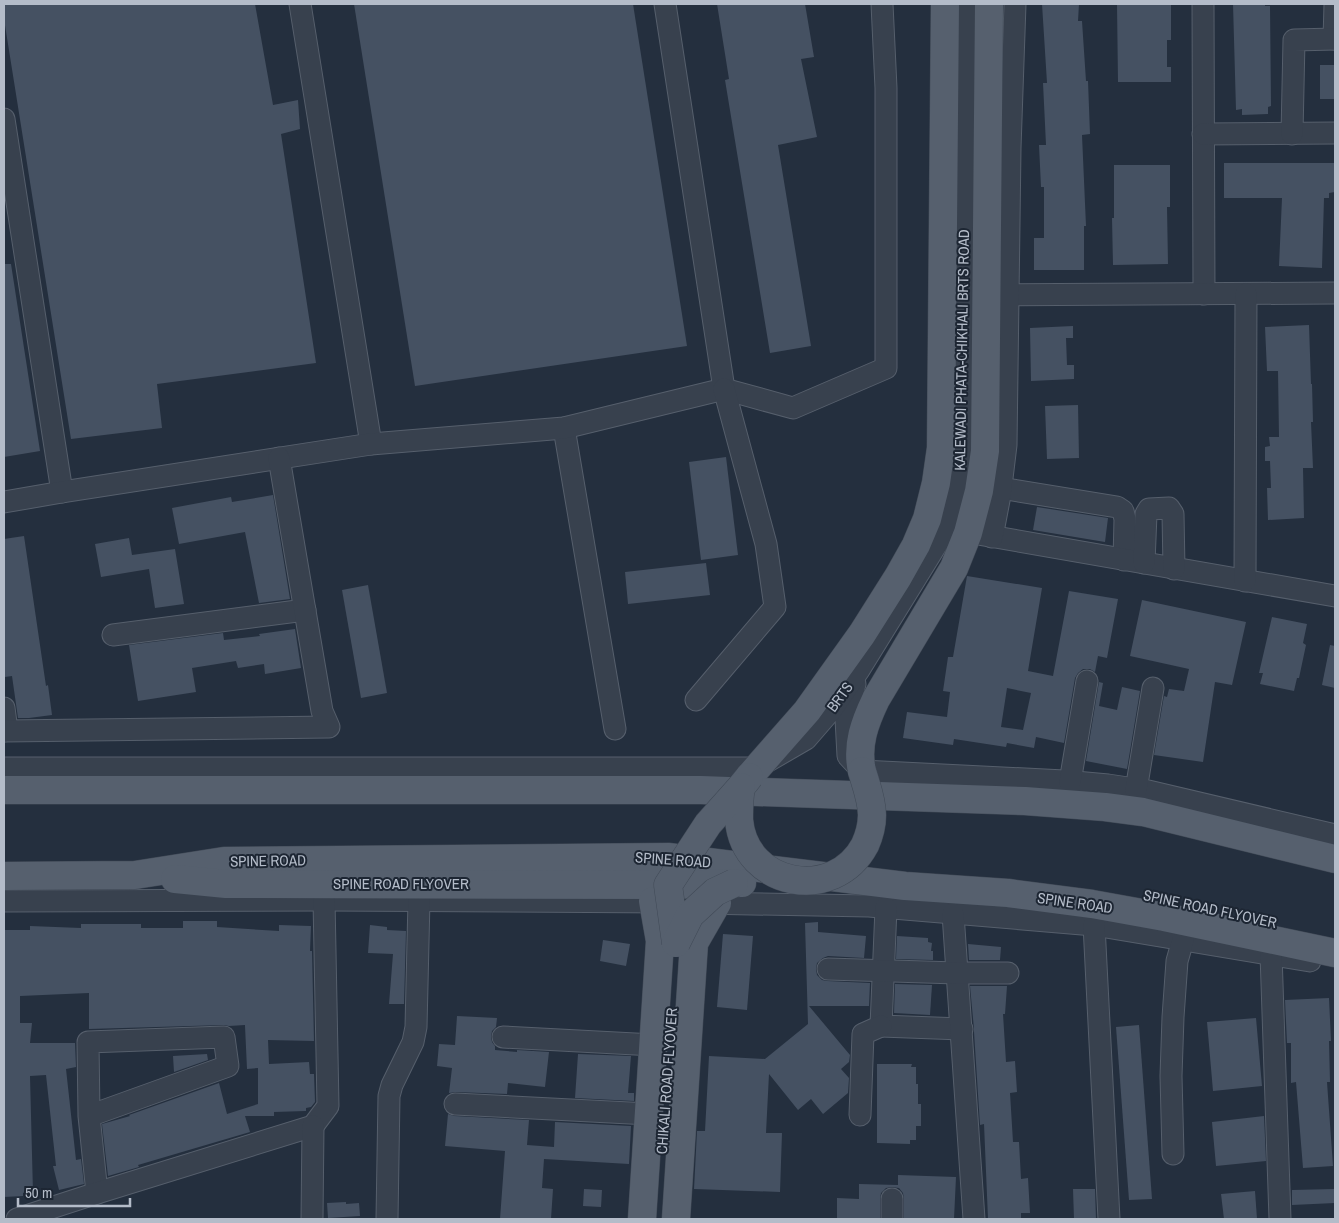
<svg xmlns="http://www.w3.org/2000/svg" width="1339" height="1223" font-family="'Archivo Narrow',sans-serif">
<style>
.building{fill:#455162;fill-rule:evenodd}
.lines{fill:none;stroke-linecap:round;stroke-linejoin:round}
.minor-casing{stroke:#565f6c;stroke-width:23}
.major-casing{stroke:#414a57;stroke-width:29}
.minor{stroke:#38414e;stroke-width:21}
.major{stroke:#56606e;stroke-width:28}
.major-bridge-casing{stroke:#414a57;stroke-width:29;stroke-linecap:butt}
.major-bridge{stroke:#56606e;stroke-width:28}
.labels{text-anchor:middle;stroke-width:4;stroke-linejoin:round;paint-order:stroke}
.street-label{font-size:15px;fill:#b4bcc9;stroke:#1d2633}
</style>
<rect width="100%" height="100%" fill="#242f3e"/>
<g class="building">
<path d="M4,4h251l18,101 25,-5 2,29 -19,5 35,229 -159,21 5,44 -91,11 -67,-420z"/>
<path d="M354,4h279l54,342 -272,40z"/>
<path d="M717,4h88l9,53 -13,2 16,78 -39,8 33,201 -41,7 -45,-273 4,-1z"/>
<path d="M1042,4h37l-1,17h4l4,60h2l2,53 -8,1 4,91h-2v44h-50v-32h10v-51h-3l-2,-42h7l-3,-62h4z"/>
<path d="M1126,4h45v36h-4v27h4v15h-53l-1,-77z"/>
<path d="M1233,4h32v2h5l1,100 -3,1v7l-26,1v-6l-6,1z"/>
<rect x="1320" y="65" width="15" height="34"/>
<path d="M1224,163h111v29l-6,1v5h-5l-2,70 -43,-2 3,-68h-58z"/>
<path d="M1114,165h56v42h-3l1,57 -55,1 -1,-47h2z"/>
<path d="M4,264h7l29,187 -36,6z"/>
<path d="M1309,325l2,59h1l1,38h-2l2,46h-10l1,50 -36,2 -1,-32h4l-1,-27h-5v-14l5,-1 -1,-9h10l-1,-66h-11l-2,-44z"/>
<path d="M1073,326v12h-7l1,27h7v14l-43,2 -1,-53z"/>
<path d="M1078,405l1,53 -32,1 -2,-53z"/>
<path d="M726,457l12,98 -37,5 -12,-98z"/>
<path d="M273,495l17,104 -31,4 -14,-71 -66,12 -7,-36 59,-11 1,5z"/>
<path d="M1037,507l71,11 -3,24 -72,-12z"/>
<path d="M24,536l22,150 2,-1 4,30 -23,3h-11l-6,-42 -7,1 -1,-7v-131z"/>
<path d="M129,538l3,17 43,-6 9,55 -29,4 -6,-39 -48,8 -6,-33z"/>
<path d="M706,563l4,32 -82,9 -3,-32z"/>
<path d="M967,576l75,12 -14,83 25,5 16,-85 49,8 -11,59 -9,-2 -3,16 -5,-3h-7l-5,4 -3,5 -11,65 -28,-6 -2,11 -27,-5 -1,4 -52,-8 -1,6 -50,-7 4,-26 40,5 3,-25 -7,-1 5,-34h5zM1007,688l24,5 -8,37 -22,-3z"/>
<path d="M368,585l19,108 -26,5 -19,-108z"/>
<path d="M1142,600l104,22 -14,63 -17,-3 -12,80 -49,-7 10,-59 3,1 2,-8 15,2 5,-22 -59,-13z"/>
<path d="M1272,617l35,7 -4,19 3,2 -7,33h-2l-3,13 -34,-7 3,-11h-4z"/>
<path d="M295,629l6,39 -36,6 -1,-10 -26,4 -2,-7 -44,7 4,24 -58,9 -9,-56 94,-12 1,7 36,-4 -1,-2z"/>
<path d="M1330,645l5,1v42l-13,-3z"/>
<path d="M1099,682l4,1 -4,23 18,4 5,-23 18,4 -13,78 -41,-8z"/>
<path d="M183,921h34v6l62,4v-6l32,1 -1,25h2l2,90 -46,-1 1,24 40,-2 1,12h4l1,28 -4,5 -5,1v3l-32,1v4h-29l5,16 -112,33 1,2 -31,9 -6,-52 28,-8 -1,-1 90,-32 8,31 31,-10v-36l-11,1 -2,-43v-1l-16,1 -5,-1 -135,4v-36l-69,3v27h12l-2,20h45l1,24 -10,2 10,91 5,-1 3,25 -25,6 -6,-24h3l-10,-91 -16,1 3,117h-10v3l-19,1v-267h26v-4l51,2v-4h60v4h42z"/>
<path d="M818,922v10l48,4 -2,22 -36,-2 -5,2 -6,5 -1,6 1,6 5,5 5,1 43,2 -1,23h-60l41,49 -1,7 -8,7 8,9 -1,15 -25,21 -12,-15 -13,11 -29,-36 -3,59h16l-2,59 -86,-3 3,-58h8l4,-75 56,3 43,-35 -3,-101z"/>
<path d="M370,925l17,2v3l19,1 -2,73h-15l4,-50 -25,-1z"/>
<path d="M723,934l30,2 -6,74 -30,-3z"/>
<path d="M897,936l31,2v4l4,1 -1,8h2v9l-37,-1z"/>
<path d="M603,940l27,4 -4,22 -26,-5z"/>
<path d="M968,944l33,3 -1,13h-31z"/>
<path d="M895,984l37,1 -2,30 -36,-2z"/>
<path d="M970,986h37l-2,28h-2l3,48 9,-1 2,31 -7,1 3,49h6l2,37 7,-1 2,35h-9v6h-33l-4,-95 -4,1 -6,-93v-3z"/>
<path d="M1329,998l2,43h-2l1,41h-3l6,84 -30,2 -7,-86 -5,1v-40h-4l-2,-43z"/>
<path d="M457,1016l40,2 -1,9 -4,4 -1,6 1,5 3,4v4l22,2v-2l32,2 -4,35 -37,-4 -1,11 -51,-2 -7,1 3,-25 -15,-2 2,-22 16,1z"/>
<path d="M1256,1018l6,68 -49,5 -6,-69z"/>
<path d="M1139,1025l13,174 -23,1 -13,-173z"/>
<path d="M207,1054l1,6 -34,12 -1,-16z"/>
<path d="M578,1054l53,2 -3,37h6v8l-59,-3z"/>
<path d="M877,1064h35l-1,3h5v17h2v20h3v22h-5v14h-6v4l-33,-1z"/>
<path d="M448,1114l6,2 75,4 -2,25 27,2 1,-25 76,4 -2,38 -85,-5 -2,29 11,1 -2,30h-51l5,-68 -60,-5z"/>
<path d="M1264,1116l2,45 -50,5 -4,-44z"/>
<path d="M898,1175l58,2 -2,42h-50v-20l-1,-6 -4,-5 -7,-1 -6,1 -5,5 -1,6v20h-43v-21l22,1v-15l39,1z"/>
<path d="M584,1189l18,1 -1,17 -18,-1z"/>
<path d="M1073,1189h22l1,30h-22z"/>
<path d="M1335,1189v14l-43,2v-15z"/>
<path d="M1255,1191l2,28h-33l-3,-25z"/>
<path d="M346,1202v2l13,-1 1,13 -32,2 -1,-15z"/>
</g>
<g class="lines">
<g class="minor-casing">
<g id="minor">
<path d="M300,4l71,440"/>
<path d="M1203,4l1,290"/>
<path d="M1334,39l1,-35"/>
<path d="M4,119l58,373"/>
<path d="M1203,134l132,-1"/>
<path d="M1292,134l2,-94 41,-1"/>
<path d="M993,295l342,-2"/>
<path d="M724,389l69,19 93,-40v-280l-4,-84"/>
<path d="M564,428l51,301"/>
<path d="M1000,488l117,19 6,4 2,8 -1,41"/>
<path d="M4,502l58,-10 309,-48 193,-16 160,-39 -59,-385"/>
<path d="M978,534l357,62"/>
<path d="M992,537l8,-42 6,-50 4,-297 5,-144"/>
<path d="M1144,563l2,-49 3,-5 20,-1 4,6 1,55"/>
<path d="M1245,581l1,-287"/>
<path d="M113,635l192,-25"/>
<path d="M855,684l-9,35 2,37 14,15 202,10 44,4 40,6 187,44"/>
<path d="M696,700l79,-93 -9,-63 -42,-155"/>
<path d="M4,708l2,15 -2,8"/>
<path d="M4,731l325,-4 -7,-16 -43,-253"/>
<path d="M4,768h752l50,-29 26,-30 27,-39 89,-144 12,-51 4,-118 2,-353"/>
<path d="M1070,782l17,-101"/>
<path d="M1136,790l17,-102"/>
<path d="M4,901l320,-1 344,2"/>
<path d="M701,903l168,3 225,19 216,36"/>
<path d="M886,908l-5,118 81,3"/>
<path d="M953,914l21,305"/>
<path d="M1094,925l15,294"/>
<path d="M1271,954l9,265"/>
<path d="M828,969l129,4h51"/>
<path d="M503,1037l151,8"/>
<path d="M455,1104l194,10"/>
<path d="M860,1115l3,-81 18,-8"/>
<path d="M89,1116l139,-50 -4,-29 -136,5 1,74 8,77"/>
<path d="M1173,1154l-2,-78 2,-59 4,-56 6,-21"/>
<path d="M17,1219l80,-26 216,-67 15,-20 -4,-206"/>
<path d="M312,1219l1,-93"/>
<path d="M387,1219l2,-123 3,-11 21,-43 3,-15 3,-127"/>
<path d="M892,1219v-20"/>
</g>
</g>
<g class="major-casing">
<g id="major">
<path d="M862,771c-6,-26 3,-49 14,-72l78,-131 14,-35 11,-42 6,-40 4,-447"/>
<path d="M749,777l58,-66 55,-77 36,-57 18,-32 11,-26 9,-36 5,-35 4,-444"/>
<path d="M4,790h697l324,11 80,6 38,5 192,47"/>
<path d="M4,876l131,-1 89,-14 444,-4 237,29 103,7 84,11 72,13 171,36"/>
<path d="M175,879l51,5 442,1 74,-2"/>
<path d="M642,1219l18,-278 -7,-40"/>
<path d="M676,1219l18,-276 23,-40"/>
</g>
</g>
<use href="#minor" class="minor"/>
<use href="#major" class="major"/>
<g class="major-bridge-casing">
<g id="major-bridge">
<path d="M749,777c-2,3 -5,6 -7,9 -3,7 -3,27 -3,34 6,67 95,83 126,25 4,-9 7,-20 7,-30 0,-15 -6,-30 -10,-44"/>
<path d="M676,943l-8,-58 40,-61 33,-37"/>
<path d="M676,943l14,-28 25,-23 19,-9"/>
</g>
</g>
<use href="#major-bridge" class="major-bridge"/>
</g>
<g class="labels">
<g class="street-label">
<text transform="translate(962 350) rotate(-89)" y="5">KALEWADI PHATA-CHIKHALI BRTS ROAD</text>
<text transform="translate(840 697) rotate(-54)" y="5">BRTS</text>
<text transform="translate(673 860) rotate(4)" y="5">SPINE ROAD</text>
<text transform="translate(268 861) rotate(-1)" y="5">SPINE ROAD</text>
<text x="401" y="889">SPINE ROAD FLYOVER</text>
<text transform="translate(1075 903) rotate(8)" y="5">SPINE ROAD</text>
<text transform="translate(1210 909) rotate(12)" y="5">SPINE ROAD FLYOVER</text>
<text transform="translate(667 1081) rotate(-86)" y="5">CHIKALI ROAD FLYOVER</text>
</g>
</g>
<rect width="1339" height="1223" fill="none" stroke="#b4bcc9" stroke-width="10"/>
<path d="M18 1198v8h112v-8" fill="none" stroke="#b4bcc9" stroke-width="2.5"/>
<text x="25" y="1198" font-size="15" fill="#b4bcc9" stroke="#1d2633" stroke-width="4" paint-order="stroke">50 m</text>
</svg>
